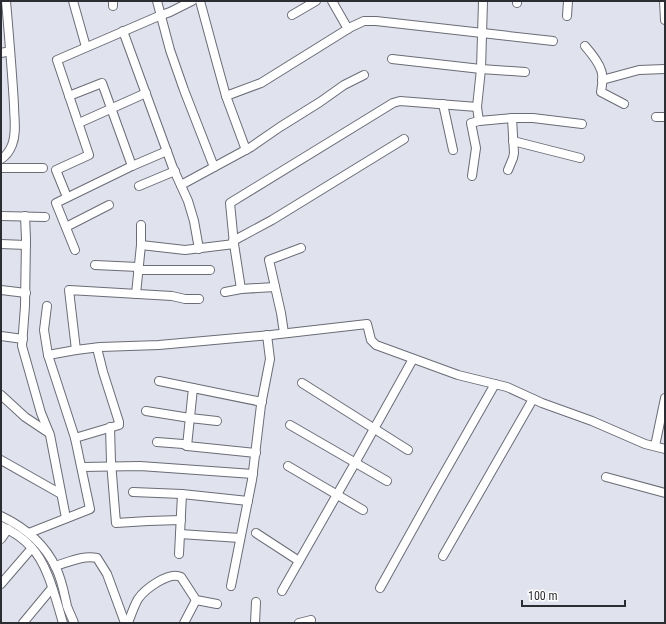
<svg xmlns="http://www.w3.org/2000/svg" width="666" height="624" font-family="'Roboto Condensed',sans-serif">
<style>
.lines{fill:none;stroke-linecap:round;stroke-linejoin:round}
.minor-casing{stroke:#6a6c76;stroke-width:10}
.minor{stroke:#fff;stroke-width:8}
</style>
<rect width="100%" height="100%" fill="#e0e2ed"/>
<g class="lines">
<g class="minor-casing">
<g id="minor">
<path d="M73,1l13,46"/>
<path d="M113,1v5"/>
<path d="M157,1l13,49 14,40 30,77"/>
<path d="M200,1l16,59 10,36 20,54"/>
<path d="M332,1l16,28"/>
<path d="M664,1l1,19"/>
<path d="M517,3v-2"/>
<path d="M292,15l24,-14"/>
<path d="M567,16l1,-15"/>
<path d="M123,31l50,137 15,33 6,20 5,28"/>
<path d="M585,46c6,7 13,15 16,24 3,7 1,15 0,22l23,12"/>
<path d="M1,53l9,-2"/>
<path d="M392,59l89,10 44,3"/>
<path d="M602,80l37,-10 26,-1"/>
<path d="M69,96l33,-13 30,83"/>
<path d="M226,96l35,-13 90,-56 13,-6h12l177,20"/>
<path d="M443,104l10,46"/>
<path d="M477,107l2,14 33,-3h21l49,6"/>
<path d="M656,117h9"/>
<path d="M79,123l67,-30"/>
<path d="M513,141l67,17"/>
<path d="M1,159c5,-3 9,-9 11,-14 5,-12 2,-27 2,-40 -2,-35 -5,-69 -8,-104"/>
<path d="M1,168h42"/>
<path d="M508,170l5,-12 1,-5 -2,-35"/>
<path d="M472,176l4,-28 -5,-25 8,-2"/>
<path d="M181,185l70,-38 29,-20 40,-25 24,-17 20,-10"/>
<path d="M139,186l36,-15"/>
<path d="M67,197l-11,-27 33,-15 -32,-95 102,-44 11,-4 22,-11"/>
<path d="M1,216l44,1"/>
<path d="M25,216l1,23 -1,67 -3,40 19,67 9,22 16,83"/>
<path d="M66,227l43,-22"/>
<path d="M233,241l39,-21 132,-81"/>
<path d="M1,244l25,1"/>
<path d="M141,245l44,5 49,-6"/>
<path d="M75,250l-19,-47 76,-37 35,-15"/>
<path d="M95,265l43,2"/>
<path d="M138,270h72"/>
<path d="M241,289l-7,-45 -4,-41 163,-100 7,-2 77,6 4,-38 2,-68"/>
<path d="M1,290l25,3"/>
<path d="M225,292l16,-3 34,-2"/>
<path d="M136,294l5,-49v-20"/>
<path d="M284,333l-3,-20 -12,-53 32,-12"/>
<path d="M1,336l22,3"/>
<path d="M76,350l-7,-60 103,6 13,3h14"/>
<path d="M48,355l28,-5 24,-3 59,-2 112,-10 96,-11 4,16 5,5 82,30 49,12 35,16 50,18 53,23 20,5"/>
<path d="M159,381l103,21"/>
<path d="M302,383l106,67"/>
<path d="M1,395l24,22 24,16"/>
<path d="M146,411l44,7 27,3"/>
<path d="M290,425l97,56"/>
<path d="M110,427l1,35 5,61 32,-2 33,-1"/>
<path d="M75,438l44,-13v-3l-16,-50 -6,-24"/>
<path d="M157,442l26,2 4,2 69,7"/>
<path d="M187,446l6,-58"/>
<path d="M655,446l10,-48"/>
<path d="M1,460l60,34"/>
<path d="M288,466l75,44"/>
<path d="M82,467l58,-1 113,8"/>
<path d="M606,477l59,16"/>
<path d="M133,492l49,2 66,7"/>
<path d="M1,516c23,11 44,28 55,52 6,12 8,25 11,38 2,6 5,11 7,17"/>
<path d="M1,526c11,5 22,12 30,21 17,17 25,53 32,76"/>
<path d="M29,533l61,-24 -15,-71 -27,-83 -4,-25 3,-24"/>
<path d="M256,533l43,28"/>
<path d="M180,534l60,4"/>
<path d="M1,539l7,-10"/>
<path d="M179,554l3,-60"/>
<path d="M443,556l90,-157"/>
<path d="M55,566c14,-4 28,-11 42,-8l10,16 18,49"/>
<path d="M1,584l31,-36"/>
<path d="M231,586l21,-106 9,-75 9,-46 -3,-24"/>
<path d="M380,588l54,-97 61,-107"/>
<path d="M282,591l73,-128 58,-104"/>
<path d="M23,623l29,-35"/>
<path d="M128,623c3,-8 6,-17 10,-24 7,-10 31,-28 43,-22l15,23 21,4"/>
<path d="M184,623l12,-23"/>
<path d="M255,623l1,-21"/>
<path d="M299,623l12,-3"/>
</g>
</g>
<use href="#minor" class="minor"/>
</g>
<rect width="666" height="624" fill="none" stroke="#2c2d32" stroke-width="4"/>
<path d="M522 600v6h103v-6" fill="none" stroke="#2c2d32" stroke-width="2"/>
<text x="528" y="600" font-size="12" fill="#2c2d32" stroke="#ffffff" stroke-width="3" paint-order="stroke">100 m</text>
</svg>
